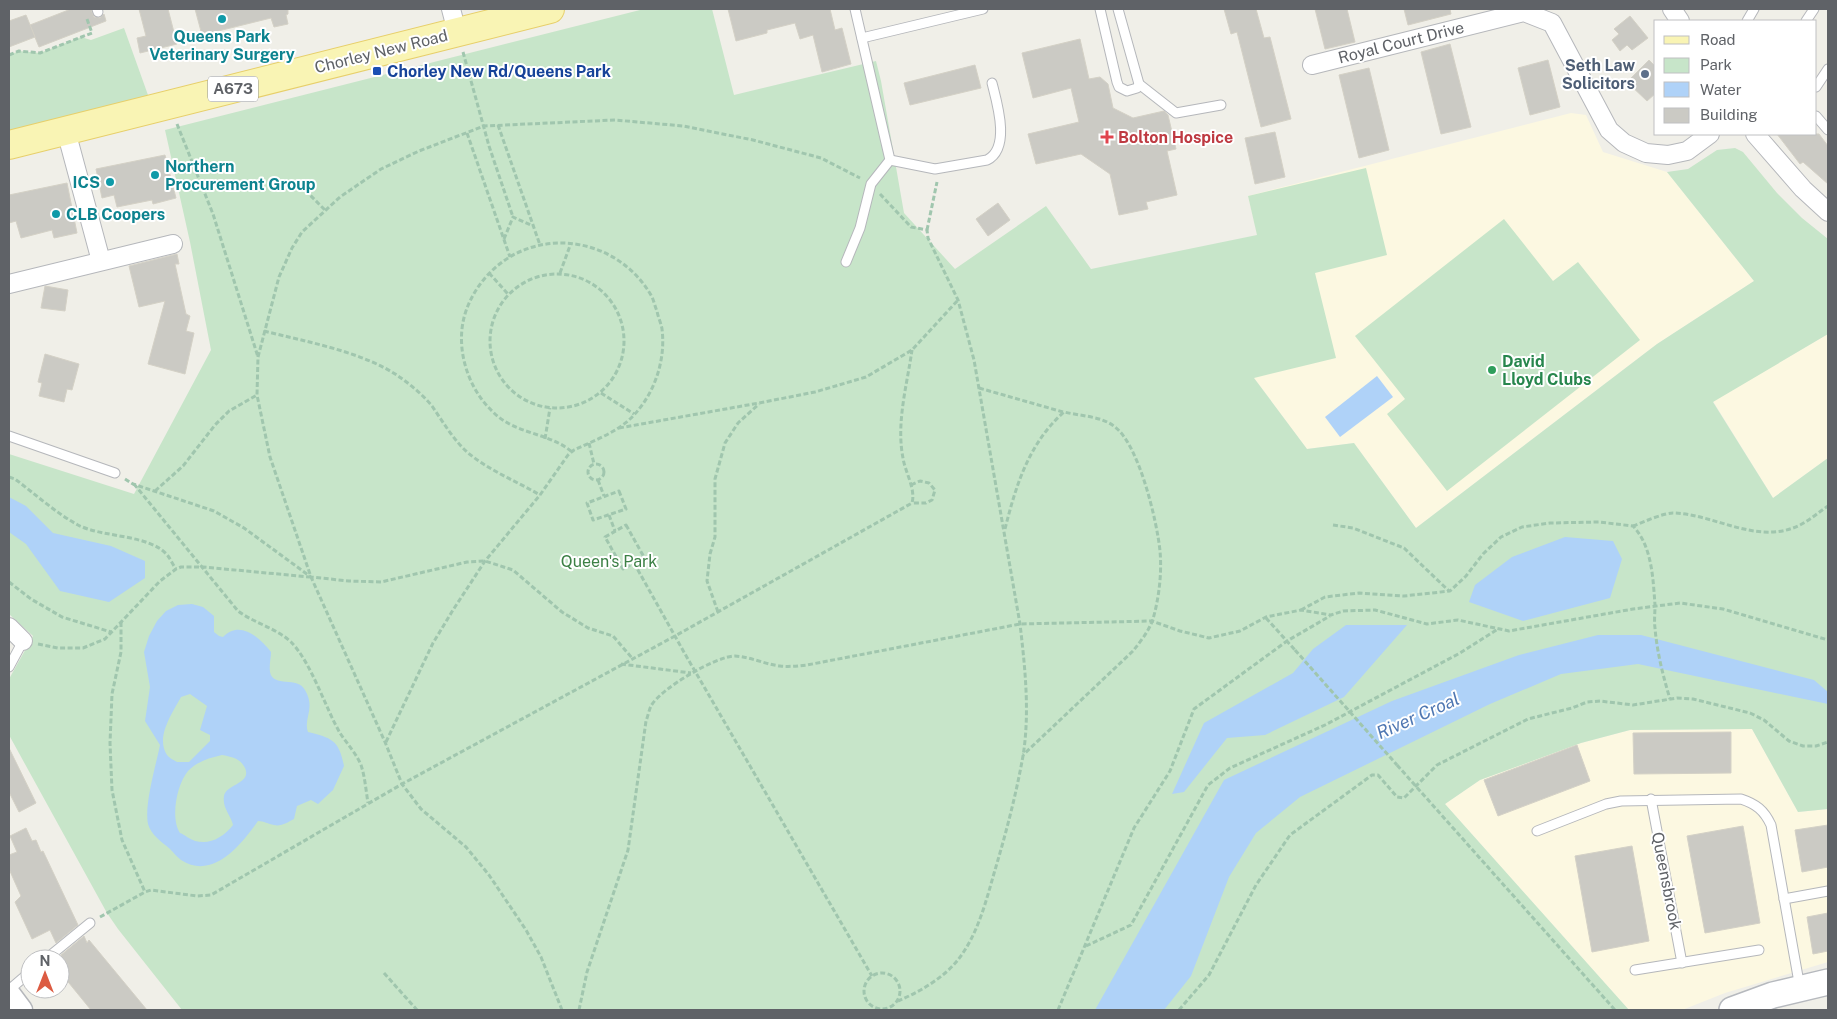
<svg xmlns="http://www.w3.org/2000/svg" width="1837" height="1019" font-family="'Public Sans',sans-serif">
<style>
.commercial{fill:#fcf8e1}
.green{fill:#c7e5c9}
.water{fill:#afd2f8;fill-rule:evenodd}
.building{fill:#cbcac4;stroke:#d4d1c6}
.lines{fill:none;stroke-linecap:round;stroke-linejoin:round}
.service-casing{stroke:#b5b7bb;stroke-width:11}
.minor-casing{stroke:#b5b7bb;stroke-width:20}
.tertiary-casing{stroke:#b5b7bb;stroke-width:25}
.secondary-casing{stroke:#b6b9be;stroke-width:28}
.primary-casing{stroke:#e7cf6a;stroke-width:30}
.path{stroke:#a0c6ae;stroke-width:3;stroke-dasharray:5 2.5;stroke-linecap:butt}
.service{stroke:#fff;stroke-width:9}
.minor{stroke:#fff;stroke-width:18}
.tertiary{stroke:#fff;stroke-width:22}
.secondary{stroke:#fff;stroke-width:25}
.primary{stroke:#f9f4b4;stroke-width:28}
.path-bridge{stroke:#a0c6ae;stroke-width:3;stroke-dasharray:5 2.5;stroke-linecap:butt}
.culture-dot{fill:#0f9aa8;stroke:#fff;stroke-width:2}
.transit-dot{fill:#1a4fb4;stroke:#fff;stroke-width:2}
.service-dot{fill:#5c6f8a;stroke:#fff;stroke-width:2}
.health-dot{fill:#e0444e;stroke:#fff;stroke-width:2}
.leisure-dot{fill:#2e9e5b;stroke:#fff;stroke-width:2}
.labels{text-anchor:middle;stroke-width:4;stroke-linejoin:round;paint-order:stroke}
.shield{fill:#fff;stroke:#8f9195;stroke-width:1}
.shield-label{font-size:15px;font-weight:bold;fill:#5f6267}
.culture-label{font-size:16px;font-weight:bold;fill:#0d838f;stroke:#fff;text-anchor:start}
.street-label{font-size:16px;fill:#5f6267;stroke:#fff}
.service-label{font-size:16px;font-weight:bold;fill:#4e5e75;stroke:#fff;text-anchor:end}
.transit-label{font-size:16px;font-weight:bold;fill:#164399;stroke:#fff;text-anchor:start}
.health-label{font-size:16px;font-weight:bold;fill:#be3a42;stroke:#fff;text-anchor:start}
.leisure-label{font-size:16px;font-weight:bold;fill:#27864d;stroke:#fff;text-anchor:start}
.park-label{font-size:16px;fill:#3c8045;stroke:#fff}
.water-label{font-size:18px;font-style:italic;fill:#4f77b2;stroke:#fff}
</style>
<rect width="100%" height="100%" fill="#f0efe8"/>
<g class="commercial">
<path d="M1571,113l15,2 17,37 64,20 87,109 -97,63 -241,184 -62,-85 -47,6 -53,-71 16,-93 -22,-89z"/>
<path d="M1828,334v124l-55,40 -60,-97z"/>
<path d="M1752,729l46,83 30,-3v153l-103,31 -43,17h-53l-184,-206 35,-24 101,-37 49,-13z"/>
</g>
<g class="green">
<path d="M644,9h68l22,86 142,-34 5,20 23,132 51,56 91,-63 45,63 166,-34 -9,-39 118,-28 21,87 -72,18 21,85 -82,20 53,71 47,-6 62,85 241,-184 97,-63 -87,-109 21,-3 29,-19 18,-2 8,4 34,41 25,25 26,21v95l-115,68 60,96 55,-40v351l-30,3 -46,-83 -122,1 -49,13 -101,37 -35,24 184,206h-1447l-64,-81 -11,-16 -98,-178v-56l24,-43 -24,-22v-160l125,40 77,-144 -21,-108 -25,-112z"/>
<path d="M124,28l29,81 -144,36v-90l10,-4 21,2 41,-16 10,3z"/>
<path d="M1504,219l49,62 25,-19 62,78 -193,151 -60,-77 18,-15 -50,-63z"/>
</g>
<g class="water">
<path d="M1377,376l16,21 -53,40 -15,-20z"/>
<path d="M9,497l17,9 27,27 58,13 34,15v17l-36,24 -49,-11 -34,-47 -17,-12z"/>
<path d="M1565,537l48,4 9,18 -12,39 -87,23 -54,-19 6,-17 37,-28z"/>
<path d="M192,604l11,3 11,9v16l5,4 4,1c17,-18 37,1 48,15 0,6 -2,13 -1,20 3,16 28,4 35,18 11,19 -2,28 3,42 24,6 31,8 36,34l-11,24 -15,14 -7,-4 -14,6 -3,13c-6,3 -13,8 -20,6 -6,-1 -10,-4 -16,-4 -16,23 -45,60 -77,39 -4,-3 -7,-7 -11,-11 -8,-7 -19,-14 -22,-25 -4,-19 8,-59 12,-79l-15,-24 5,-34 -6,-35 5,-16 8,-15 9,-10 12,-6zM190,694l17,12 -7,24 10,5v6l-21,21h-12c-3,-2 -8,-4 -10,-7 -12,-18 6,-43 14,-58zM222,755c10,2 18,3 23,13 7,16 -19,16 -21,28 -2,12 7,19 9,29 -12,15 -29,23 -46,12 -1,-1 -6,-4 -7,-4 -10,-15 -3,-49 8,-62 10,-10 21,-13 34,-16z"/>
<path d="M1346,625h61l-63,72 -79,38 -38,3 -43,54 -12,2 32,-71 89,-50 20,-24z"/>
<path d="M1598,635h43l173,45 14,12v12l-190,-40 -77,10 -71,30 -190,93 -44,36 -27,44 -38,99 -27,34h-69l129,-230 168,-79 127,-46z"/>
</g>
<g class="building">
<path d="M71,9h20l3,8 6,1 4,-4 2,7 -67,26 -9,-22z"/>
<path d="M139,9h29l9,35 -37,9 -3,-15 9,-2z"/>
<path d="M195,9h93v5l-2,1 2,9 -14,3 -3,-9 -69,17z"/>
<path d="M728,9h102l5,21 7,-2 9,36 -29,8 -9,-37 -13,4 -5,-16 -28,7v3l-31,8z"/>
<path d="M1224,9h32l8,29 6,-1 21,82 -30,8 -24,-95 -6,2z"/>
<path d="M1315,9h32l8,33 -30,7z"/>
<path d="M1404,9h46l1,5 -43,11z"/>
<path d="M26,15l9,22 -26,10v-26z"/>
<path d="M1630,16l18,22 -16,12 -5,-5 -7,6 -8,-11 7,-6 -5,-5z"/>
<path d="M1080,39l9,40 11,-2 8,7 5,24 20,10 31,-7 4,4 8,34 -9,2 10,44 -31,7 2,7 -29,6 -9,-41 -29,-20 -45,10 -8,-30 51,-12 -8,-34 -38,10 -11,-45z"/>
<path d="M1450,44l21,83 -30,7 -20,-82z"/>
<path d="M1548,60l12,47 -30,8 -12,-47z"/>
<path d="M1649,60l7,7v26l-9,8 -20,-19z"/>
<path d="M975,65l6,23 -71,17 -6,-22z"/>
<path d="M1369,68l20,82 -30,8 -20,-83z"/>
<path d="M1275,132l10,45 -30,7 -10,-46z"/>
<path d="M1777,134h42l9,12v38l-25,-22 -3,2z"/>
<path d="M165,155l11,43 -23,6 -1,-4 -35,7 -3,-12 -12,3 -6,-29z"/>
<path d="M67,183l10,50 -23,5 -2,-8 -31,8 -5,-17 -7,2v-28z"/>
<path d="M998,203l12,17 -22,16 -12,-17z"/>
<path d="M177,254l2,10h-4l11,50 4,2 -4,15 8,2 -9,41 -37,-10 17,-63 -26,6 -10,-41z"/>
<path d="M45,286l23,4 -3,21 -24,-3z"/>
<path d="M45,354l34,10 -7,26 -5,-1 -3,13 -25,-6 3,-13 -4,-1z"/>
<path d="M1731,732v41l-97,1 -1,-41z"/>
<path d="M1577,745l13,36 -92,35 -14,-36z"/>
<path d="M9,748l27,55 -17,9 -10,-20z"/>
<path d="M1828,825v42l-26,5 -7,-42z"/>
<path d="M1743,826l17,97 -55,10 -18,-97z"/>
<path d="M26,828l6,13 4,-1 5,12 2,-1 35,74 -22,18 -6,-13 -18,9 -17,-37 6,-6 -12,-27v-14l8,-3 -7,-16z"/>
<path d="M1632,846l17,95 -57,11 -17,-96z"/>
<path d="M1828,913v38l-15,3 -6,-37z"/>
<path d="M84,936l3,7 2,-3 58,70h-56l-31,-38v-2l6,-5 -5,-10z"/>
</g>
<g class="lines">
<g class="service-casing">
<g id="service">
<path d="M97,9l1,3"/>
<path d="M1100,9l17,73 2,5 8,4 10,-3 2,-4 -21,-75"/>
<path d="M1747,21l7,-12"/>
<path d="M1806,21l8,-12"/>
<path d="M862,38l121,-29"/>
<path d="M1139,84l37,29 45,-8"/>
<path d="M1816,87l12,-18"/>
<path d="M1816,116l12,14"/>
<path d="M890,160l45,9 52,-9c24,-12 10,-57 5,-77"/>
<path d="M846,262l14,-34 11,-44 19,-24 -35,-151"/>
<path d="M9,436l106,37"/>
<path d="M9,667l14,-26"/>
<path d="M1651,799l31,164"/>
<path d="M1537,831l69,-27 15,-3 120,-2c15,5 23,11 30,26l29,163"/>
<path d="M1784,899l44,-8"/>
<path d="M46,959l44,-36"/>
<path d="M1635,970l124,-20"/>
<path d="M9,990l21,-18"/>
</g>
</g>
<g class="minor-casing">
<g id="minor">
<path d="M451,9l6,23"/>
<path d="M1672,9l8,12"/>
<path d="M1312,65l212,-53 28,11 57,107 15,13 22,10 22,2 19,-4 23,-17"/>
<path d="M66,131l35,130"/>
<path d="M1755,134l48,55 25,23"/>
<path d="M9,284l164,-40"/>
<path d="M9,627l14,14"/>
</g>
</g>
<g class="tertiary-casing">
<path id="tertiary" d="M9,994l12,16"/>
</g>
<g class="secondary-casing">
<path id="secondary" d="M1732,1010l41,-15 55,-13"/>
</g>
<g class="primary-casing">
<path id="primary" d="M9,145l541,-136"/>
</g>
<g class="path">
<path d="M463,52l26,94 24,71"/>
<path d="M9,55l10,-4 21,2 52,-20 -5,-14"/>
<path d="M177,124l36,90 45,143"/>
<path d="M498,125l42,120"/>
<path d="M467,133l43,124"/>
<path d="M300,185l26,26"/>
<path d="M880,194l31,33 16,3 1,8 30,62 16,60 46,264c5,43 10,89 3,132 -7,39 -17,77 -28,114 -9,31 -17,65 -38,91 -15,18 -38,31 -59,40"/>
<path d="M927,230l10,-48"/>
<path d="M504,239l9,-22 20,9"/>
<path d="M489,273l19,21"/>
<path d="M560,273l11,-30"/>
<circle cx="557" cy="341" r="67"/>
<path d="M264,331c43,11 101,21 137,47 11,8 22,17 31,28 11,16 21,33 35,46 21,18 49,29 73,43"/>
<path d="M979,388l84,24"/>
<path d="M601,393l33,21"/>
<path d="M619,428l140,-25 56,-11 51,-15 46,-27 46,-50"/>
<path d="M545,439l5,-31"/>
<path d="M589,443l5,21"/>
<circle cx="596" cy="472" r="8"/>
<path d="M9,477l6,2c20,15 41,34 63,46 25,13 73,9 90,31 3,4 5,9 8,13"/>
<path d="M125,479l8,5 81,27 30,17 67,49 38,4 32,1 86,-20 18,-1 28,9 49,42 26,16 25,8 19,22"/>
<path d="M598,480l6,16"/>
<path d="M134,484l104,127c16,12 38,17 53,31 20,20 34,65 49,91 7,11 16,20 21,32 4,12 5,26 7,38"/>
<path d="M911,485l9,-4 9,2 6,7 -3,10 -6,3h-14"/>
<path d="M155,491l28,-25 32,-41 14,-14 28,-16"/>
<path d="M619,491l7,18 -33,11 -6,-17z"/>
<path d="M609,515l6,16"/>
<path d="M626,525l18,32 -21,12 -18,-32z"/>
<path d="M1333,525l20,3 51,20 45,43"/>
<path d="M1633,526c11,-4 30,-13 40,-13 42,1 85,33 127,12 10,-5 19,-13 28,-19"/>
<path d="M1005,529c11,-44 24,-86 59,-117 16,4 38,4 51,15 24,18 42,94 45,124 2,22 -1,47 -7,68 -4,12 -13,23 -20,32l-110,104"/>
<path d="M634,563l51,91 187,322"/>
<path d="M9,582l22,17 31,18 49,15"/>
<path d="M1301,610l24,-13 34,-4 45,3 46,-5 16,-15 17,-22 18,-17 21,-10 28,-4 49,-1 34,4c19,20 20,52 22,79 0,8 -1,16 0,23 2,24 8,48 15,71"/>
<path d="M718,612l-11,-31 3,-27 5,-17v-58l10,-36 13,-20 21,-19"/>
<path d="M1266,618l29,32"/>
<path d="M121,622v30l-9,42 -2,49 2,47 10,50 23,52"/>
<path d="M38,644l20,4h25l22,-9 55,-58 16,-12 5,-2h22l107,10"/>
<path d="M621,664l70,9"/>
<path d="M386,742l47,-99 20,-33 32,-49 55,-66 28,-40 6,-5c19,-9 41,-17 56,-31 24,-23 36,-58 32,-90 -1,-6 -4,-12 -5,-18 -2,-4 -3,-10 -5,-14 -27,-49 -88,-68 -137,-43 -23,12 -42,34 -50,60 -10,33 2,73 27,97 23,24 57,21 80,41"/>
<path d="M1397,765l218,245"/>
<path d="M100,917l45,-25 6,-2 46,6 14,-1 191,-111 273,-148 237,-133c4,-14 -7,-31 -9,-45 -7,-35 4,-73 9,-108"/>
<path d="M1086,946l45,-21 77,-140 22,-17 95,-43 135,-72 38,-24"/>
<circle cx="882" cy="991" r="18"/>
<path d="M384,973l33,37"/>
<path d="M562,1010l-21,-53 -15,-27 -37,-55 -23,-28 -45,-38 -19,-25 -17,-42 -74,-165 -41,-120 -13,-62 1,-38 21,-80 13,-29 10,-16 38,-35 41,-28 38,-18 65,-25 131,-6 68,6 70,14 68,18 39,20"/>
<path d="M579,1010l8,-38 41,-122 18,-129c2,-5 3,-11 5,-15 9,-17 65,-50 84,-50 16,1 29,8 45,10 9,1 18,0 27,-1l213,-41 132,-3 28,10 29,7 31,-7 26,-14 35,-7 30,5 12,-4 32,-1 52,14 31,-4 51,11 124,-22 47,-6 43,6 105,31"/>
<path d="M1058,1010l76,-182 36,-57 24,-62 93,-68 43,-25"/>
<path d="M1179,1010l30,-35 47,-90 34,-50 82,-60h6l19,22 7,1 33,-33 91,-46 44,-11 15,-6 13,-1 33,4 44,-7 16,1 57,14 14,7 25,21 14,5h13l12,-4"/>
</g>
<use href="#service" class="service"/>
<use href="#minor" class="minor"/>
<use href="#tertiary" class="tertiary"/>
<use href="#secondary" class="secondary"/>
<use href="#primary" class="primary"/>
<path class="path-bridge" d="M1295,650l102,115"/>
</g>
<g class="culture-dot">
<circle cx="222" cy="19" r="5"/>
<circle cx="155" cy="175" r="5"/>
<circle cx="110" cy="182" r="5"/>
<circle cx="56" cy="214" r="5"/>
</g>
<rect class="transit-dot" x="372" y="66" width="10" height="10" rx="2.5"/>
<circle class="service-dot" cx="1645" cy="74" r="5"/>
<path class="health-dot" d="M1104.5 129.5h5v5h5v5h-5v5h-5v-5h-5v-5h5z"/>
<circle class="leisure-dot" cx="1492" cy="370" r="5"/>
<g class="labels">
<rect class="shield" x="208" y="76.5" width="50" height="25" rx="4"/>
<g class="shield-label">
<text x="233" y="94">A673</text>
</g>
<g class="culture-label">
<text x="222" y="42" text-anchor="middle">Queens Park<tspan x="222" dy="18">Veterinary Surgery</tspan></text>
<text x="165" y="172">Northern<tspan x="165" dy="18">Procurement Group</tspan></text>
<text x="100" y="188" text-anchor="end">ICS</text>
<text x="66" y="220">CLB Coopers</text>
</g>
<g class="street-label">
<text transform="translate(1401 42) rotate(-14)" y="6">Royal Court Drive</text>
<text transform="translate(381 51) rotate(-14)" y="6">Chorley New Road</text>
<text transform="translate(1667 881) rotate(79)" y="6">Queensbrook</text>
</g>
<g class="service-label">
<text x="1635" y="71">Seth Law<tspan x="1635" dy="18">Solicitors</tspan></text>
</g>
<g class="transit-label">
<text x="387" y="77">Chorley New Rd/Queens Park</text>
</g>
<g class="health-label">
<text x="1118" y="143">Bolton Hospice</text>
</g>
<g class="leisure-label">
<text x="1502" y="367">David<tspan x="1502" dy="18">Lloyd Clubs</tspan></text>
</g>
<g class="park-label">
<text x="609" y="567">Queen's Park</text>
</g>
<g class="water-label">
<text transform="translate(1418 716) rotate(-24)" y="6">River Croal</text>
</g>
</g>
<rect width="1837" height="1019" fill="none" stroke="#5f6267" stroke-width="20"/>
<rect x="1654" y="20" width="162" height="115" fill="#ffffff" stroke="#bfc0c2"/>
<rect x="1664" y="36" width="25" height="8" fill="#f9f4b4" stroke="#bfc0c2"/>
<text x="1700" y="45" font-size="15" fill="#5f6267">Road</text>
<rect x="1664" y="58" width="25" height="15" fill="#c7e5c9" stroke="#bfc0c2"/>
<text x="1700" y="70" font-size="15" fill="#5f6267">Park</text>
<rect x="1664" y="82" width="25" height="15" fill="#afd2f8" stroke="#bfc0c2"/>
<text x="1700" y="95" font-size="15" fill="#5f6267">Water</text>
<rect x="1664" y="108" width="25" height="15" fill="#cbcac4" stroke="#bfc0c2"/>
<text x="1700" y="120" font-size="15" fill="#5f6267">Building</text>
<g transform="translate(45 974)"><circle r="24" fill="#ffffff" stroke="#bfc0c2"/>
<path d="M0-4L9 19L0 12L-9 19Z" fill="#dc5b42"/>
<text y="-8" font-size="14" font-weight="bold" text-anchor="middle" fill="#5f6267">N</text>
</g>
</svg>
